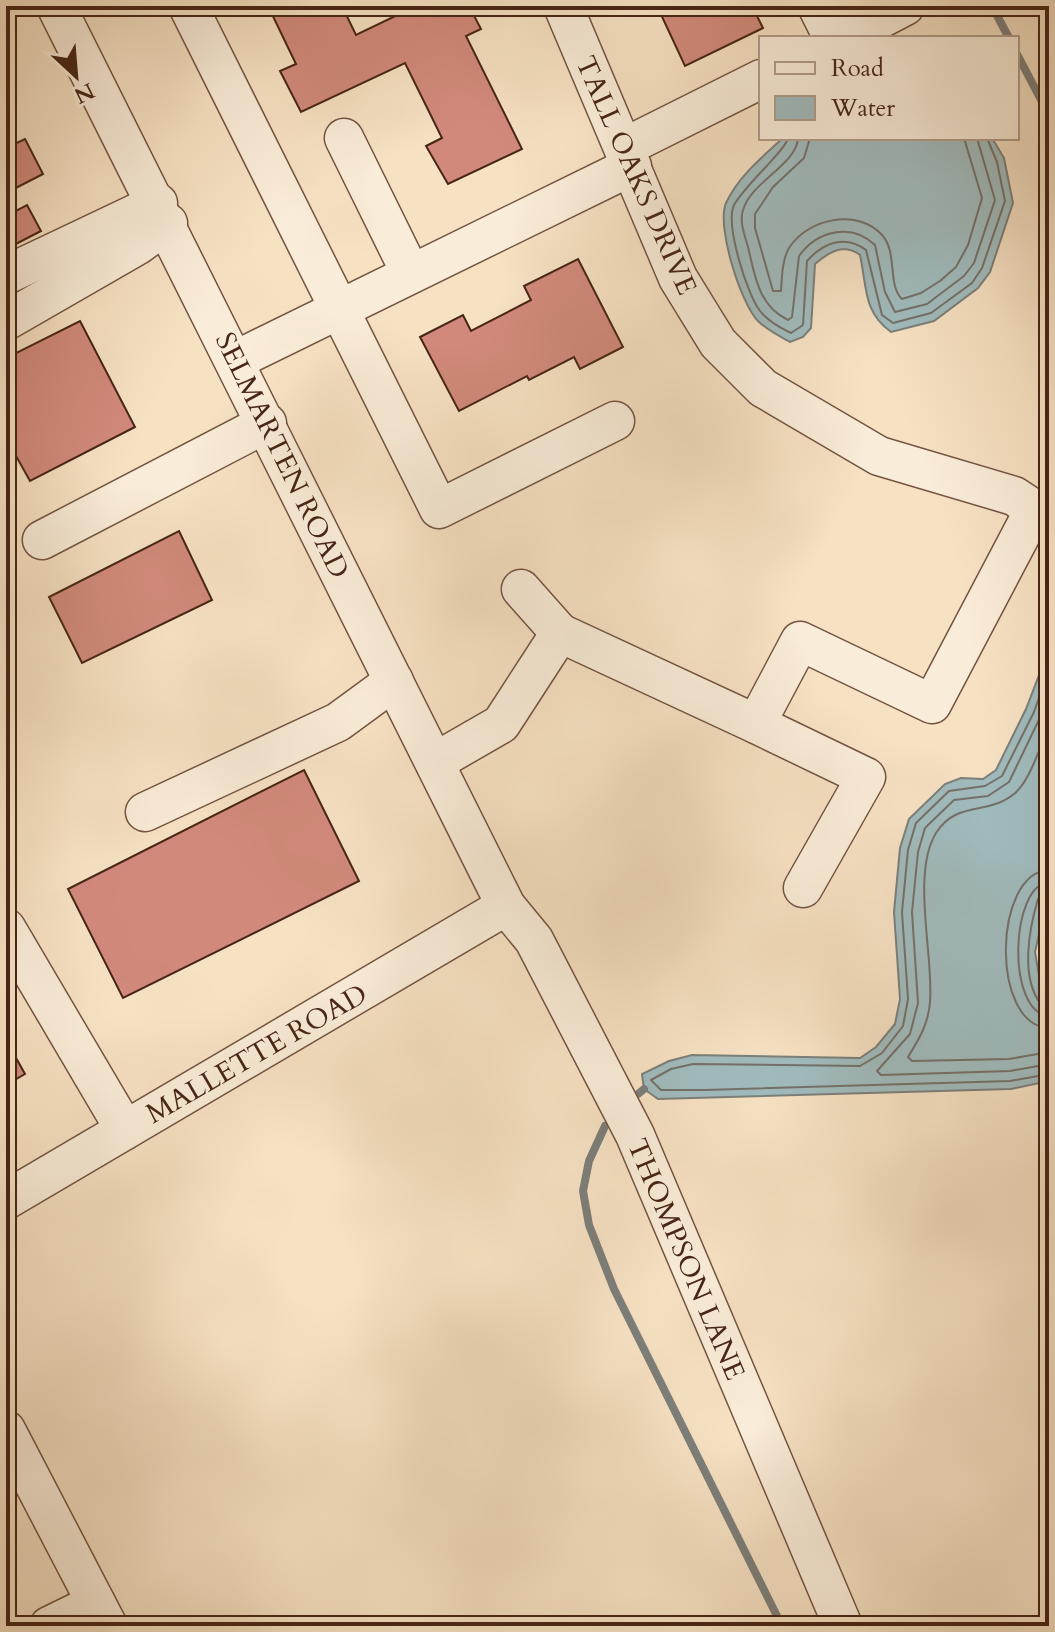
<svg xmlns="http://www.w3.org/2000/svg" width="1055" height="1632" font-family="Cardo,serif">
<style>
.water{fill:#a0bbbd;stroke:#7c7f7a;stroke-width:2}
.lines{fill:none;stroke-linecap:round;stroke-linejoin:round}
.shore{stroke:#747069;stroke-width:2}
.stream{stroke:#7c7f7a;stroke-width:8}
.building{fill:#d1897b;stroke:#472515;stroke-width:2}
.minor-casing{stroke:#735440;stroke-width:41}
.minor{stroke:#f9ecd8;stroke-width:38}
.labels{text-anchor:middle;stroke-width:8;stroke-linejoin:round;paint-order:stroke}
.street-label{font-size:28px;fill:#472515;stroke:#f9ecd8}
</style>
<rect width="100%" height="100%" fill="#f6e1c3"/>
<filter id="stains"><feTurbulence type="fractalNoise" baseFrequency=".0025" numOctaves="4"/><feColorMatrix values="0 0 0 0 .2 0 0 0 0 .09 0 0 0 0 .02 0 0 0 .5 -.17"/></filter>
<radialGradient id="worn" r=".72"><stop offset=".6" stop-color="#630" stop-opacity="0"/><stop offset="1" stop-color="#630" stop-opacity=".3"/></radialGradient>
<g class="water">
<path d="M783,138h209l12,20 9,45 -23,69 -12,16 -44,33 -43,11c-28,-20 -24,-45 -31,-77 -17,-12 -31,-3 -45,9l-4,64 -8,9 -13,5c-11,-6 -23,-12 -32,-21 -17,-17 -42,-95 -32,-118 12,-26 36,-46 57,-65z"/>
<path d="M1049,649v240l-14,63 7,41 7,9v79l-38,8 -353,10 -14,-10 -2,-15 27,-13 23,-6 168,3 16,-11 19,-23 5,-25 -6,-87 6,-64 9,-29 36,-35 16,-6 22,1 13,-9 30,-61z"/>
</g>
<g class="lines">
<g class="shore">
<path d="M788,138c-1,11 -44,48 -54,67 -9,20 13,89 26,106 8,10 20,17 31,22l12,-8 4,-64c16,-18 38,-27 59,-11l16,65 11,8 38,-10 41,-30 10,-15 23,-67 -8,-39 -10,-24"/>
<path d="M798,138c-1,26 -47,44 -55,72 -4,12 2,26 5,37 7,28 10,59 40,73l4,-3 7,-61c18,-25 52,-34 76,-11l10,47 10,20 32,-8 37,-28 10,-13 21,-63 -18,-62"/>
<path d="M810,138l-6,20 -31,29 -18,27v14l18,63h8c1,-14 1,-31 8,-43 19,-30 69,-40 93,-13 16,17 5,50 20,64l19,-6 19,-12 16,-14 12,-22 14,-47 -18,-60"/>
<path d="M1049,669l-15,43 -32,64 -17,10 -36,5 -33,32 -8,27 -6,62 6,87 -5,27 -21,27 -22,13 -167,-2 -22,5 -20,11 10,10h44l305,-9 39,-7"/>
<path d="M1049,699l-40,83 -21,14 -34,4 -29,28 -7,24 -6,60 6,91 -8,31 -33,37 4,4 129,-4 39,-7"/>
<path d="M1049,730c-11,18 -18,50 -35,64 -27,22 -57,6 -78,39 -25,41 -2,124 -6,169 -2,23 -11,37 -22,55l4,4 97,-2 40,-7"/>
<path d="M1049,870c-56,2 -59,156 0,158"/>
<path d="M1049,882c-39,3 -43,131 0,134"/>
<path d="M1049,892l-11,7c-9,30 -18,79 3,105l8,1"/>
</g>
<g class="stream">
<path d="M992,6l17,32"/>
<path d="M1017,54l32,61"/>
<path d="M638,1094l6,-5"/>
<path d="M605,1126l-16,35 -6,30 6,34 25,64 168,337"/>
</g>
</g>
<g class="building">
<path d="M268,6h74l14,29 60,-29h53l12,23 -15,7 56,113 -74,35 -22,-38 16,-8 -37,-75 -104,49 -21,-41 16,-7z"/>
<path d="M657,6h95l11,22 -78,38z"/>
<path d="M25,139l18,35 -37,19v-45z"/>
<path d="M27,205l14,26 -35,18v-33z"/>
<path d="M578,259l45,88 -43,22 -6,-12 -45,23 -2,-4 -68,35 -39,-74 43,-22 8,16 60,-31 -7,-14z"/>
<path d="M80,321l55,106 -105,54 -24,-43v-80z"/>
<path d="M179,531l33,69 -130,63 -33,-66z"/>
<path d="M304,770l55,111 -236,117 -55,-109z"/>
<path d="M6,1040l19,34 -19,11z"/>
</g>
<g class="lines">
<g class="minor-casing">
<g id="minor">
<path d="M56,6l450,900 28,34 101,195 208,491"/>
<path d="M188,6l251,503 176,-88"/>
<path d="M563,6l115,272 40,65 45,45 116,68 135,40 35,23"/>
<path d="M817,6l16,32"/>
<path d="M844,38l61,-32"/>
<path d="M344,138l66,134"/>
<path d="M625,147l136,-68"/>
<path d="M6,275l152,-72"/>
<path d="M6,321l132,-76 30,-22"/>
<path d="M236,360l396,-194"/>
<path d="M42,540l225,-117"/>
<path d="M521,589l39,44"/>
<path d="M435,762l66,-38 59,-91 196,91"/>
<path d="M145,812l193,-90 56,-41"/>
<path d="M803,888l63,-111 -110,-53 44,-83 132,63 102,-194"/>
<path d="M6,928l119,202"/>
<path d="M6,1200l500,-294"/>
<path d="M6,1430l102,196"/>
<path d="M49,1626l47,-23"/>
</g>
</g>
<use href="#minor" class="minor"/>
</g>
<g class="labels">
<g class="street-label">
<text transform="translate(637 175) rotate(66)" y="10">TALL OAKS DRIVE</text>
<text transform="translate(283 455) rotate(64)" y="10">SELMARTEN ROAD</text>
<text transform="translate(256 1053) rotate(-30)" y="10">MALLETTE ROAD</text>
<text transform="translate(687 1259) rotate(67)" y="10">THOMPSON LANE</text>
</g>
</g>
<rect width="1055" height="1632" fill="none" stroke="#f6e1c3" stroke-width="32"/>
<rect x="8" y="8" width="1039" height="1616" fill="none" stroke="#472515" stroke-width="4"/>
<rect x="16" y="16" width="1023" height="1600" fill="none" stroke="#472515" stroke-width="2"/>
<rect x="759" y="36" width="260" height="104" fill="#f9ecd8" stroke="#b29c8a" stroke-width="2"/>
<rect x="775" y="62" width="40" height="12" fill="#f9ecd8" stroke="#b29c8a" stroke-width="2"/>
<text x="831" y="76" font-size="24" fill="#472515">Road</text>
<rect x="775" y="96" width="40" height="24" fill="#a0bbbd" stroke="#b29c8a" stroke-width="2"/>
<text x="831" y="116" font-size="24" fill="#472515">Water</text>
<g transform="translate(76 76) rotate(154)" stroke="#f9ecd8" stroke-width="6" paint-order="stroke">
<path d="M0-6L14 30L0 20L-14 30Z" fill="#472515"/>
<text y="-12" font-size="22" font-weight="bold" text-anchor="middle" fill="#472515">N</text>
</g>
<rect width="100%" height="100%" filter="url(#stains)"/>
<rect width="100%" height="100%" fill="url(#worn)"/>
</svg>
